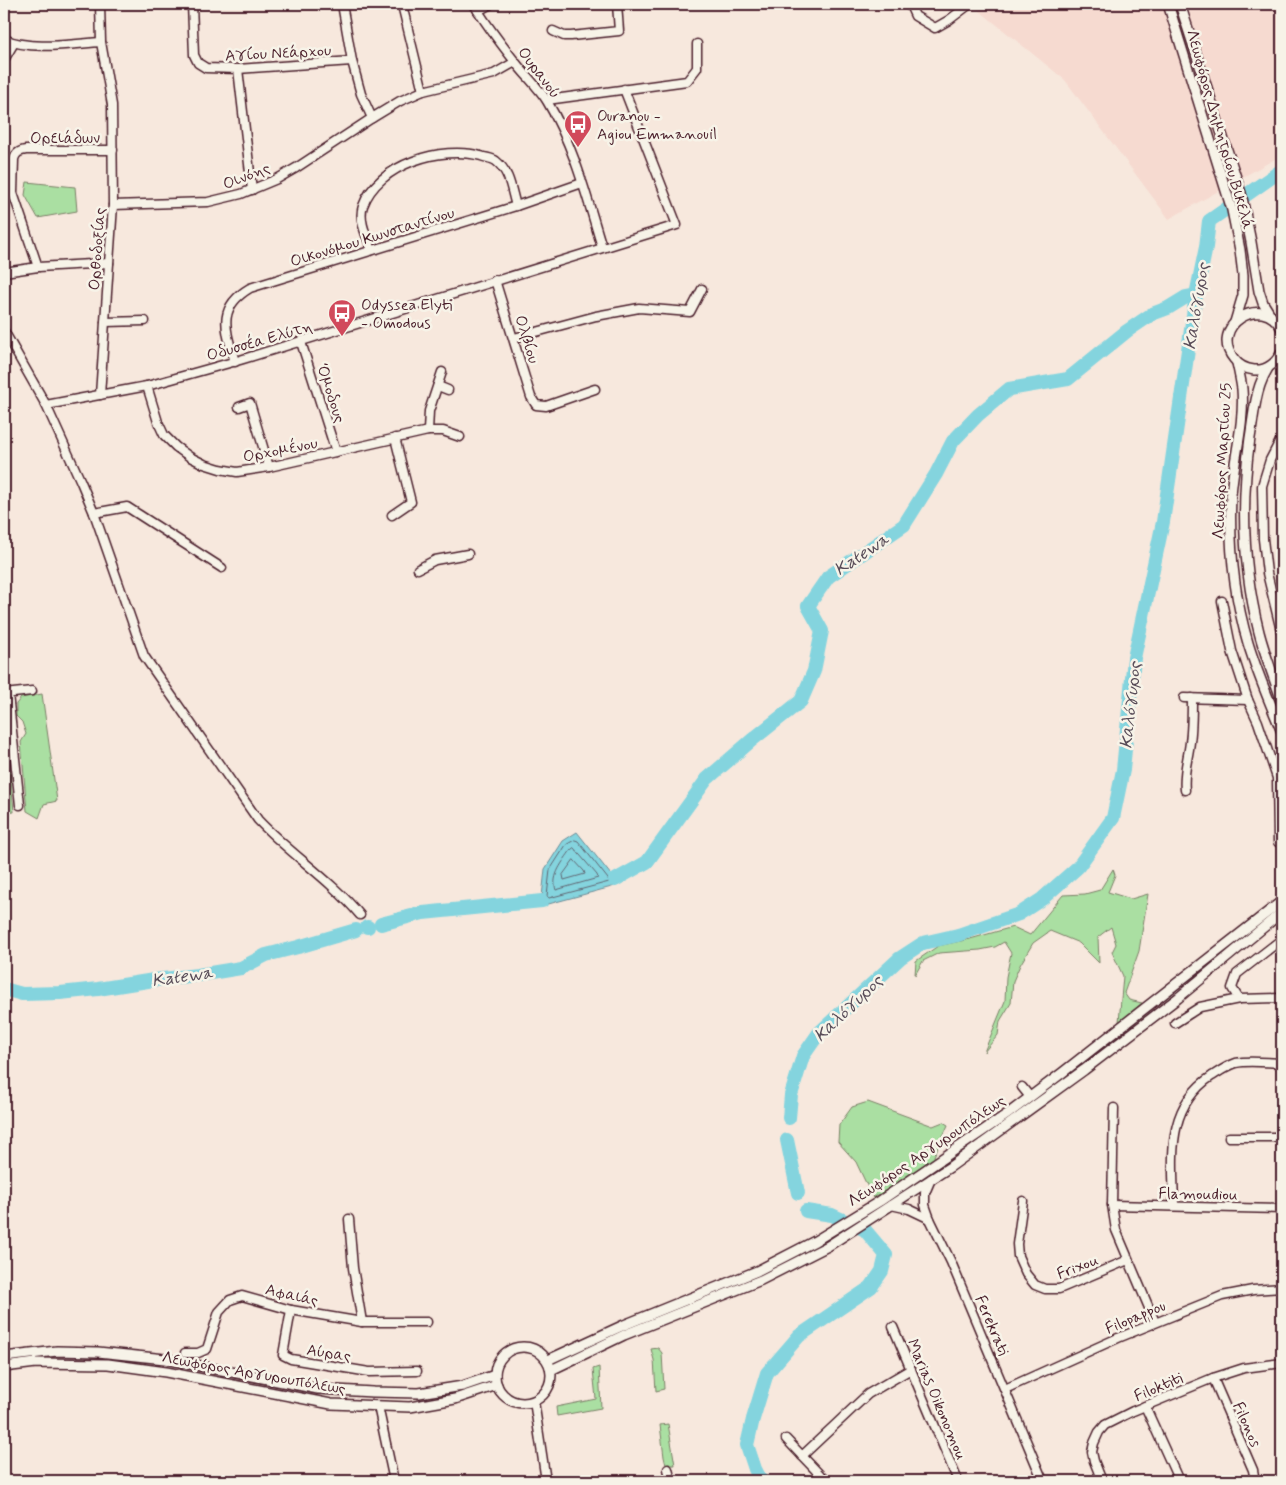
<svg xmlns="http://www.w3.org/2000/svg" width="1286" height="1485" font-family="Mynerve,sans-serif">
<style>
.built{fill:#f6dad0}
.green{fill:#aadfa2;stroke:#7a7f66}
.water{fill:#84d4de;stroke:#6d8c96}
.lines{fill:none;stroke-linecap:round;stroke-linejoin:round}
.shore{stroke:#616773;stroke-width:1}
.river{stroke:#84d4de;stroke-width:14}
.minor-casing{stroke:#4a1f2b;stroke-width:11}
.major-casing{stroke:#4a1f2b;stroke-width:12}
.minor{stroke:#f7f3e8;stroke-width:8}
.major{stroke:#f7f3e8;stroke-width:9}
.labels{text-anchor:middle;stroke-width:5;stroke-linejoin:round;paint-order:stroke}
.street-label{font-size:16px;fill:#4a1f2b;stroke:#f7f3e8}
.poi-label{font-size:16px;fill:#4a1f2b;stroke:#f7f3e8;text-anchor:start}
.water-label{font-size:18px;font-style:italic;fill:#584c58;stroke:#f7f3e8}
</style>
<rect width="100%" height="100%" fill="#f7e8dd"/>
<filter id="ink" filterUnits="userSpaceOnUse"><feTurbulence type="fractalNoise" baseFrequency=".02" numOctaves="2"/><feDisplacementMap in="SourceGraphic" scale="10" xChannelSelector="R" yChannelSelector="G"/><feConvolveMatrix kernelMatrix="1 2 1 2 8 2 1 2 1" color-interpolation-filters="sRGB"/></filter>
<g filter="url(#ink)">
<path class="built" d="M971,4h311v151l-113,64 -104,-139z"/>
<g class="green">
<path d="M27,182l48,5 2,24 -39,7 -13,-23z"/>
<path d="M42,694l15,107 -13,3 -5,14 -12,-7 -6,-69 5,-8 -4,-12 -6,-6v-12l5,-6z"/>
<path d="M4,706l10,106 -10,1z"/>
<path d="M1113,869l2,6 -7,17 23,7 17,-5 -9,57 -15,42 5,7 13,3 -23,19 4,-46 -11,-24 4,-8 -5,-17 -13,10 1,26 -20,-20 -29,-12 -17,12 -13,22 -7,16 -2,22 -11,18 -2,14 -14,17 21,-51 1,-24 5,-24 -7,-11 -9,5 -15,3 -41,3 -16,8 -8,14 1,-14 22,-15 32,-7 43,-12 17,8 33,-40 22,-1 15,-4z"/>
<path d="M868,1102l65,24 10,-4 5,3 -14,31 1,2 -28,20 -34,20 -17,-36 -18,-20 1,-17 13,-18z"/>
<path d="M658,1348l4,5 2,36 -8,2 -2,-31 -3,-11z"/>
<path d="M599,1367l2,41 -44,8 -1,-9 40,-8 -3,-30z"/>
<path d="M668,1424l7,41h-9l-2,-8 -4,-32z"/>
</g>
<path class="water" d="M577,832l42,53 -78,21 4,-37 18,-28z"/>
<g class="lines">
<g class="shore">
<path d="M575,840l3,1 30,38 1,3 -60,16 -2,-2 3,-26 16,-25z"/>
<path d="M574,848l23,27 1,3 -42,12c-5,-15 7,-28 15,-40z"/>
<path d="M574,860l10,11 1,3 -21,6 -1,-5z"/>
</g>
<g class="river">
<path d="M615,880l32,-18 60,-83 45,-39 49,-39 13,-30 8,-40 -14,-25 20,-29 76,-52 32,-51 17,-33 25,-26 31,-26 59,-10 59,-48 25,-17 16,-6 18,-11 10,-2"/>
<path d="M381,924l42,-11 119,-12"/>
<path d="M367,927h1"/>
<path d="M4,989l18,5 38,-1 38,-4 56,-9 44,-5 43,-7 25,-13 32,-8 58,-17"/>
<path d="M789,1118l2,-23 12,-39 16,-23 81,-75 23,-15 35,-8 61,-21 23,-15 36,-32 35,-49 10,-48 11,-112 29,-136 33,-227 10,-48 3,-26 73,-51"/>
<path d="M787,1140l11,53"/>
<path d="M761,1481l-6,-12 -8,-24 6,-26 14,-46 32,-37 72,-49 11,-16 4,-16 -21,-25 -33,-15 -26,-4"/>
</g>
<g class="minor-casing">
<g id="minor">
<path d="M100,4l1,38 11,63 1,100 -13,190"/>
<path d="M192,4l2,51 4,8 8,5 32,1 114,-8"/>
<path d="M342,4l10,57 9,33 11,24"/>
<path d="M401,4l2,5 20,82"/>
<path d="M474,4c12,21 27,40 42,59 10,13 23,25 31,38 27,45 40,97 55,146"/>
<path d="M910,5l5,11 20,12 14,-8 21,-16"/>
<path d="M478,11l13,-7"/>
<path d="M553,31l11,5h7l48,-5 -2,-27"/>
<path d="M4,39c28,12 67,5 97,3"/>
<path d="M4,60l10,-17"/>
<path d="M238,69l14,121"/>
<path d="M547,100l140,-19 10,-13v-24"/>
<path d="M113,205l95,-3 33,-8 36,-15 19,-11 76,-50 28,-17 23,-10 71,-17 21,-12"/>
<path d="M372,250c-5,-13 -14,-30 -9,-44 15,-42 79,-61 118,-50 5,2 11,2 15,5 14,11 15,28 20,45"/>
<path d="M38,267l-25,-74 1,-34c2,-6 5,-8 12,-9h87"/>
<path d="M4,272l34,-5 71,-4"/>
<path d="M495,280l36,117 5,8 10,1 49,-17"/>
<path d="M105,322l40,-1"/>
<path d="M4,331l42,74 35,77 13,31 50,143 114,164c32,34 72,59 102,95"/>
<path d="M514,338l82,-22 43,-8 51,4 12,-23"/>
<path d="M301,342l35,110"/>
<path d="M235,362c-9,-32 -19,-54 15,-74l266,-82 66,-23"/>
<path d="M147,386l11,36 6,13 12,12 14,10 14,7 16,5 17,3 32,-5 159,-36h15l17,6"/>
<path d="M438,386l10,4"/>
<path d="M46,405l101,-19 93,-26 437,-135 -53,-136"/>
<path d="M239,407l11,-4 19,64"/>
<path d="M428,431l1,-20 13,-39"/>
<path d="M1282,437l-12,23 -8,26 1,53 4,34 15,62"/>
<path d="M94,513l33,-6 95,61"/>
<path d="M392,515l19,-13 -16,-64"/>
<path d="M418,569l17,-9 33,-6"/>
<path d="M1222,601l10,50 16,49 10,22 19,56 1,64"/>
<path d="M4,694l28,-3"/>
<path d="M8,694l12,111"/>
<path d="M1184,698l64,2"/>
<path d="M1185,790c-2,-18 3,-30 5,-48 2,-14 2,-30 2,-44"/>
<path d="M1239,999l-7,-11 5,-14 45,-35"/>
<path d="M1175,1023l25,-16 39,-8 43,-1"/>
<path d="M1022,1087l8,10"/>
<path d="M1114,1108l-2,97 4,25 39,92"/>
<path d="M1229,1137h53"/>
<path d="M931,1179l-6,14v12l5,14 21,43 92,219"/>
<path d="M1023,1201l-6,43 1,12 8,18 9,11 10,4h14l69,-29"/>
<path d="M891,1205l18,4 21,10"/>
<path d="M1112,1205l170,4"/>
<path d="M1174,1205c-1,-48 -9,-98 38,-129 8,-5 15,-10 24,-13 14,-3 32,0 46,0"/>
<path d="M349,1219l4,49 9,54"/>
<path d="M291,1310l-8,45 8,4 78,13 48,-1"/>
<path d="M893,1327l65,154"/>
<path d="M185,1353h13l9,-4 12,-37 11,-12 12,-4 49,14 71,12h65"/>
<path d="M1213,1378l40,92 2,11"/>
<path d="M1005,1389l113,-51 104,-42 31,-6 29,-2"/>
<path d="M534,1401l12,80"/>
<path d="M378,1406l16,75"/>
<path d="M1145,1406l34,75"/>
<path d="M786,1439l40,42"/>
<path d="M802,1456l66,-62 43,-25"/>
<path d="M668,1469l3,12"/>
<path d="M1102,1481l-8,-20 -2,-9 2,-9 5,-11 6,-7 28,-14 80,-33 31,-10 38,-5"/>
</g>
</g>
<g class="major-casing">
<g id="major">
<path d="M1168,4l64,206 8,40 3,25v20l-8,27"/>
<path d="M1180,4l61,189 10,49 8,49 4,12 8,13"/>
<path d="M1282,329c-20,-38 -74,-2 -48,30 5,7 12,10 20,11 13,1 22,-7 28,-18"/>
<path d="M1237,363c2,9 4,18 5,26 3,36 -9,72 -11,107 -2,49 3,100 17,147 9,30 22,60 34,89"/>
<path d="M1268,368c-3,5 -6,11 -8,17 -6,17 -7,36 -10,53 -9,64 -7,131 9,194 6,23 15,46 23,69"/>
<circle cx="523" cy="1375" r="28"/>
<path d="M4,1357l53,-6 41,1 67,7 153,30 55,3 46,1 44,-7 32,-11"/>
<path d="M548,1360l76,-35 133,-54 58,-30 65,-40 129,-88 53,-40 220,-172"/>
<path d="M4,1367l32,-4 72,1 58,8 165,32 79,3 45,-8 42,-14"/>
<path d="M551,1370l73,-35 137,-55 67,-34 122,-79 134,-97 94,-72 104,-86"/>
</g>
</g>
<use href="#minor" class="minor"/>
<use href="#major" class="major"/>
</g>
</g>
<defs>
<g id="bus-pin" transform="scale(1.4375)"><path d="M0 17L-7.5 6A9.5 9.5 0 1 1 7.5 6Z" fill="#d1495b" stroke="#f7f3e8"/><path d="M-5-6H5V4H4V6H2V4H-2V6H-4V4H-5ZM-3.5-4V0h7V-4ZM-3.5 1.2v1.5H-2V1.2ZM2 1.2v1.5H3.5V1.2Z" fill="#fff"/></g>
</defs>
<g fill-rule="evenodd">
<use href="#bus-pin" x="578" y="124"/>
<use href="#bus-pin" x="342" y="313"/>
</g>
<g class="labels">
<g class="street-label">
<text transform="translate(278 52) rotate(-3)" y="6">Αγίου Νεάρχου</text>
<text transform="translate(540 72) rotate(53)" y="6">Ουρανού</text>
<text transform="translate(1221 129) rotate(74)" y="6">Λεωφόρος Δημητρίου Βικελά</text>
<text x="65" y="143">Ορειάδων</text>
<text transform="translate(246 175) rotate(-21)" y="6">Οινόης</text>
<text transform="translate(372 236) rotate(-17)" y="6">Οικονόμου Κωνσταντίνου</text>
<text transform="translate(96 249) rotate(-86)" y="6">Ορθοδοξίας</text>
<text transform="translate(528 339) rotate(73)" y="6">Ολβίου</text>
<text transform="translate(259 340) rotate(-16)" y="6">Οδυσσέα Ελύτη</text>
<text transform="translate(332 393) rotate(72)" y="6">Όμοδους</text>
<text transform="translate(280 449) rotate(-11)" y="6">Ορχομένου</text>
<text transform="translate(1221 461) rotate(-87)" y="6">Λεωφόρος Μαρτίου 25</text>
<text transform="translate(926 1150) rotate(-34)" y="6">Λεωφόρος Αργυρουπόλεως</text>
<text transform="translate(1198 1193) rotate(1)" y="6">Flamoudiou</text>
<text transform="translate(1077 1266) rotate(-21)" y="6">Frixou</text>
<text transform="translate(292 1294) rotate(13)" y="6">Αφαιάς</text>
<text transform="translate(1135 1316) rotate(-23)" y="6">Filopappou</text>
<text transform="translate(993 1325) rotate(67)" y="6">Ferekrati</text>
<text transform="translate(329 1352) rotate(9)" y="6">Αύρας</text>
<text transform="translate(254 1372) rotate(10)" y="6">Λεωφόρος Αργυρουπόλεως</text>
<text transform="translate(1158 1386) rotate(-23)" y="6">Filoktiti</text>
<text transform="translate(938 1399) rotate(67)" y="6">Marias Oikonomou</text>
<text transform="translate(1248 1424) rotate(66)" y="6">Filonos</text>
</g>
<g class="poi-label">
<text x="597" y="121">Ouranou -<tspan x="597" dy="18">Agiou Emmanouil</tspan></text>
<text x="361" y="310">Odyssea Elyti<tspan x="361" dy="18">- Omodous</tspan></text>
</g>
<g class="water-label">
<text transform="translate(1196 306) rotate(-81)" y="6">Καλόγυρος</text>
<text transform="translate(861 554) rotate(-34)" y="6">Katewa</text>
<text transform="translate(1130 705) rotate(-84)" y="6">Καλόγυρος</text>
<text transform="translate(182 976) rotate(-8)" y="6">Katewa</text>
<text transform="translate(848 1008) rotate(-44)" y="6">Καλόγυρος</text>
</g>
</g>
<rect width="1286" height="1485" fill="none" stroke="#f7f3e8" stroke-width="20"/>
<rect x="10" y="10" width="1266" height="1465" fill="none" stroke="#4a1f2b" stroke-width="2" filter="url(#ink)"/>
</svg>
